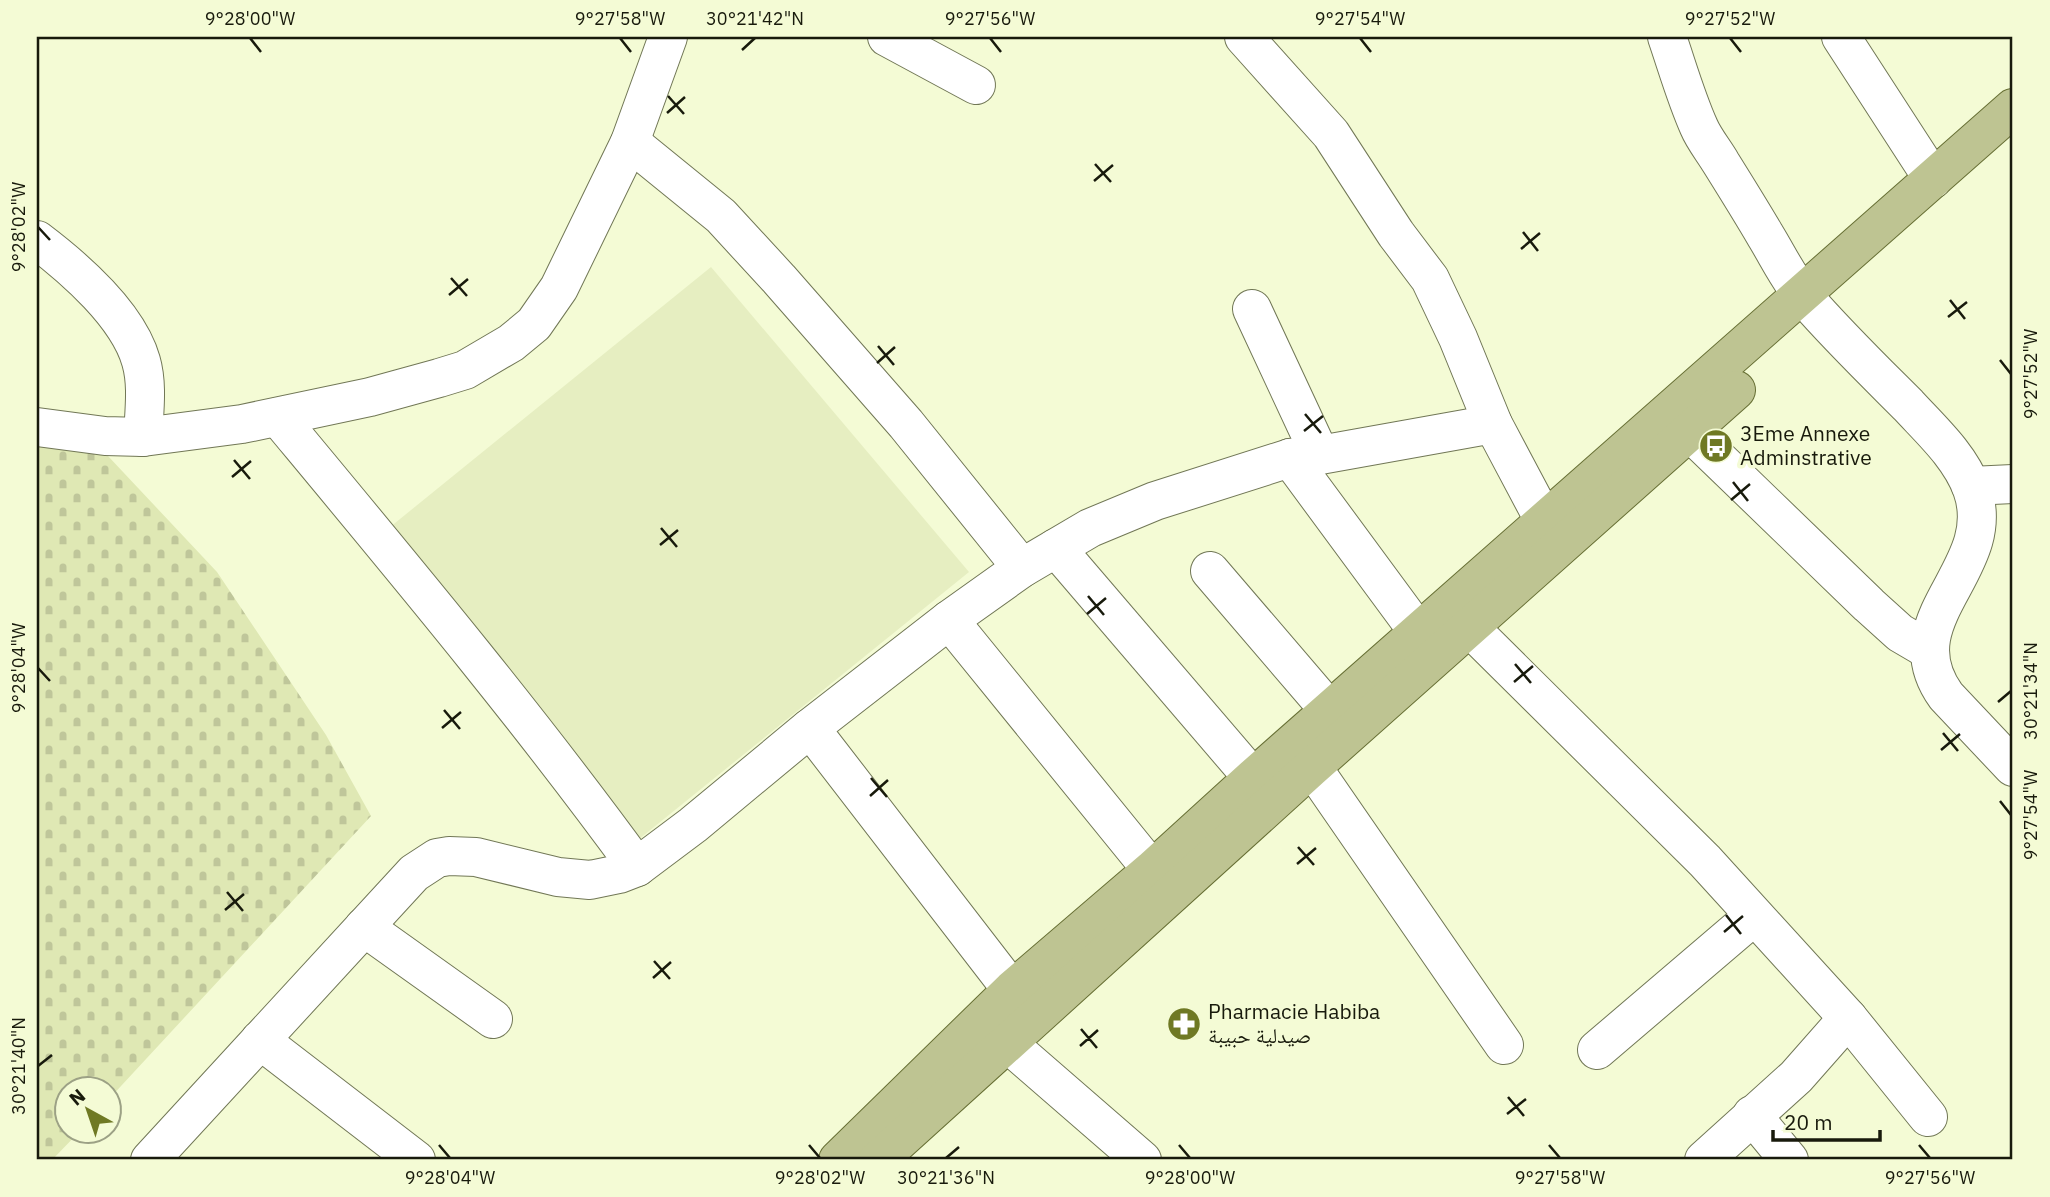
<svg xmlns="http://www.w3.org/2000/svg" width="2050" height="1197" font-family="'IBM Plex Sans','Noto Naskh Arabic',sans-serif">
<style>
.built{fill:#e6eec1}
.cemetery{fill:url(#cemetery-stones)}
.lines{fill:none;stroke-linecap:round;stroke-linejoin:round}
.minor-casing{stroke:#717756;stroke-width:40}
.major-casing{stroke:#676f34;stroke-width:40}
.minor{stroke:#fff;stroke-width:38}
.major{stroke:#bec492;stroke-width:38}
.ticks{fill:none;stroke:#181a0c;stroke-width:2.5}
.labels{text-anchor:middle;stroke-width:7;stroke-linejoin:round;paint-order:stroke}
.poi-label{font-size:21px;fill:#181a0c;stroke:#f4fbd5;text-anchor:start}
.neatline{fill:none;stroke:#181a0c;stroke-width:2.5}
.ticks-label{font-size:18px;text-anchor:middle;fill:#181a0c}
</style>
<defs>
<pattern id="cemetery-stones" width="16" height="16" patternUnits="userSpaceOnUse" patternTransform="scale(1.75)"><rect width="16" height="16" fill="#dfe8b4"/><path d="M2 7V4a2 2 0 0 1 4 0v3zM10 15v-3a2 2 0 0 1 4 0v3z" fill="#bfc69a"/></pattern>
</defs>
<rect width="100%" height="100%" fill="#f4fbd5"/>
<path class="built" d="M711,267l258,305 -336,272 -254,-308z"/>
<path class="cemetery" d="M37,439l71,17 109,116 109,163 45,81 -262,283 -1,-11h-42v42l14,1 -28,29 -15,-1z"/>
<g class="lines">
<g class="minor-casing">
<g id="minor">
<path d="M887,37l89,48"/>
<path d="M1244,37l87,97 65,100 34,45 28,59 35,86 52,98"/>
<path d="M1667,37c10,29 19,61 32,90 5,12 15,24 22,36 15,24 30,48 44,72 13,21 24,45 40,63 32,37 68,72 103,107 23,25 52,51 64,84 29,81 -82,129 -26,207l67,71"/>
<path d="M1841,37l92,142"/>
<path d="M630,142l91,74 58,63 127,145 116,144"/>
<path d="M37,240c37,28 91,75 104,121 7,24 3,51 2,76"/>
<path d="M1252,309l68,146"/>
<path d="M278,417c122,147 246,295 359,450"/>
<path d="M37,427l68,9 38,1 99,-13 128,-27 69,-19 26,-8 46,-27 23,-19 25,-36 71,-146 38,-105"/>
<path d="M1689,431l180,174 31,28 29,17"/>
<path d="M1290,458l129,175"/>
<path d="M1971,486l42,-2"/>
<path d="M1056,548l197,230"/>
<path d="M1210,571l120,140"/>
<path d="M949,620l203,250"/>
<path d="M1470,628l235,233 143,157 80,99"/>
<path d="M810,728l202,262"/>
<path d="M1312,767l192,278"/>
<path d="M364,927l129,92"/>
<path d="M983,1022l159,138"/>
<path d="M260,1040l156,120"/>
<path d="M1597,1050l157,-134"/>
<path d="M1752,1115l37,45"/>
<path d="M150,1160l264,-287 23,-15 12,-2 27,1 82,20 32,3 29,-6 18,-7 56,-42 117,-97 139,-108 73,-52 68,-40 65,-27 135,-43 30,-3 173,-31"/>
<path d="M1704,1160l92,-83 52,-59"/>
</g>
</g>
<g class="major-casing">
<g id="major">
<path d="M838,1160l174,-170 140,-120 101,-92 760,-670"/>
<path d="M878,1160l434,-393 424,-377"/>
</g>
</g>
<use href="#minor" class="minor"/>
<use href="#major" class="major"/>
</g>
<path class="ticks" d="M250,38l11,14M620,38l11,14M990,38l11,14M1360,38l11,14M1730,38l11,14M742,50l13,-12M668,96l16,18M667,113l18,-16M1095,164l16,18M1094,181l19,-16M38,227l12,13M1523,232l15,19M1521,249l19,-16M451,278l16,18M449,295l19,-16M1950,300l15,19M1948,317l19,-15M878,346l16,19M2000,360l11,14M877,363l18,-16M1305,414l16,19M1304,431l19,-15M234,460l16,19M232,477l19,-16M1733,482l15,19M1731,500l19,-16M661,528l16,19M660,545l18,-15M1088,596l16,19M1087,614l19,-16M1515,664l16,19M38,668l12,13M1514,682l19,-16M1998,702l13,-11M444,710l16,19M442,728l19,-16M1943,733l15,18M1941,750l19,-16M871,778l16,19M870,796l18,-16M2000,801l11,14M1298,847l16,18M1297,864l19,-16M227,892l16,19M225,910l19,-16M1726,915l15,19M1724,932l19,-16M654,961l16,18M653,978l18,-16M1081,1029l16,19M1080,1046l18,-16M38,1066l14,-11M1508,1097l16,19M1507,1114l19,-15M439,1145l11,13M809,1145l11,13M1179,1145l11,13M1549,1145l11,13M1919,1145l11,13M946,1158l13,-11"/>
<defs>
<g id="bus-disc" transform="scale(1.75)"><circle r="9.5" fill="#6f7924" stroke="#f4fbd5"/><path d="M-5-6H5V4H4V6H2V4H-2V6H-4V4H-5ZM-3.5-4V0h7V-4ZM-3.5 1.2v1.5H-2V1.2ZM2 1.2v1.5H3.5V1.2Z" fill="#fff"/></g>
<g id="pharmacy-disc" transform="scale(1.75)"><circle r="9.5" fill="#6f7924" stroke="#f4fbd5"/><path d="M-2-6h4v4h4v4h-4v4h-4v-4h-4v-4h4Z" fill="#fff"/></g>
</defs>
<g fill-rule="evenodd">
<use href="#bus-disc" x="1716" y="446"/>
<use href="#pharmacy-disc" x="1184" y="1024"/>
</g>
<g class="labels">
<g class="poi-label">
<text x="1740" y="441">3Eme Annexe<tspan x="1740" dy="24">Adminstrative</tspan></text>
<text x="1208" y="1019">Pharmacie Habiba<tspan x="1208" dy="24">صيدلية حبيبة</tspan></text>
</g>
</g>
<rect width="2050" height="1197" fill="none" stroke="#f4fbd5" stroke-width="77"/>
<g transform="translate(88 1110) rotate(320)"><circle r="33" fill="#f4fbd5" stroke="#9ca185" stroke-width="2"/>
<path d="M0-5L12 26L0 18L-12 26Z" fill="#6f7924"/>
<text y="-10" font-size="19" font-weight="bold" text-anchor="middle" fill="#181a0c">N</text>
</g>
<path d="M1773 1130v10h107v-10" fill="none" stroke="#181a0c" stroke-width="3.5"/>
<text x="1784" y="1130" font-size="21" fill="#181a0c" stroke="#f4fbd5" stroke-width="5" paint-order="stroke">20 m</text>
<rect x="38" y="38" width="1973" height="1120" class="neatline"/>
<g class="ticks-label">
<text x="250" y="25">9°28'00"W</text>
<text x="620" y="25">9°27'58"W</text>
<text x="755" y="25">30°21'42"N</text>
<text x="990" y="25">9°27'56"W</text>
<text x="1360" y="25">9°27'54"W</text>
<text x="1730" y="25">9°27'52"W</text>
<text transform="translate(19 227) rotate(-90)" y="6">9°28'02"W</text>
<text transform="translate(2031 374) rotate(-90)" y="6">9°27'52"W</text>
<text transform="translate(19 668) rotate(-90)" y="6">9°28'04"W</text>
<text transform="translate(2031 691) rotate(-90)" y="6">30°21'34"N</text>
<text transform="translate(2031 815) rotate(-90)" y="6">9°27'54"W</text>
<text transform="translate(19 1066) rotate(-90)" y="6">30°21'40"N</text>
<text x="450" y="1184">9°28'04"W</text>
<text x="820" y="1184">9°28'02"W</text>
<text x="946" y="1184">30°21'36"N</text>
<text x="1190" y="1184">9°28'00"W</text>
<text x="1560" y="1184">9°27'58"W</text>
<text x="1930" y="1184">9°27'56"W</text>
</g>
</svg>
